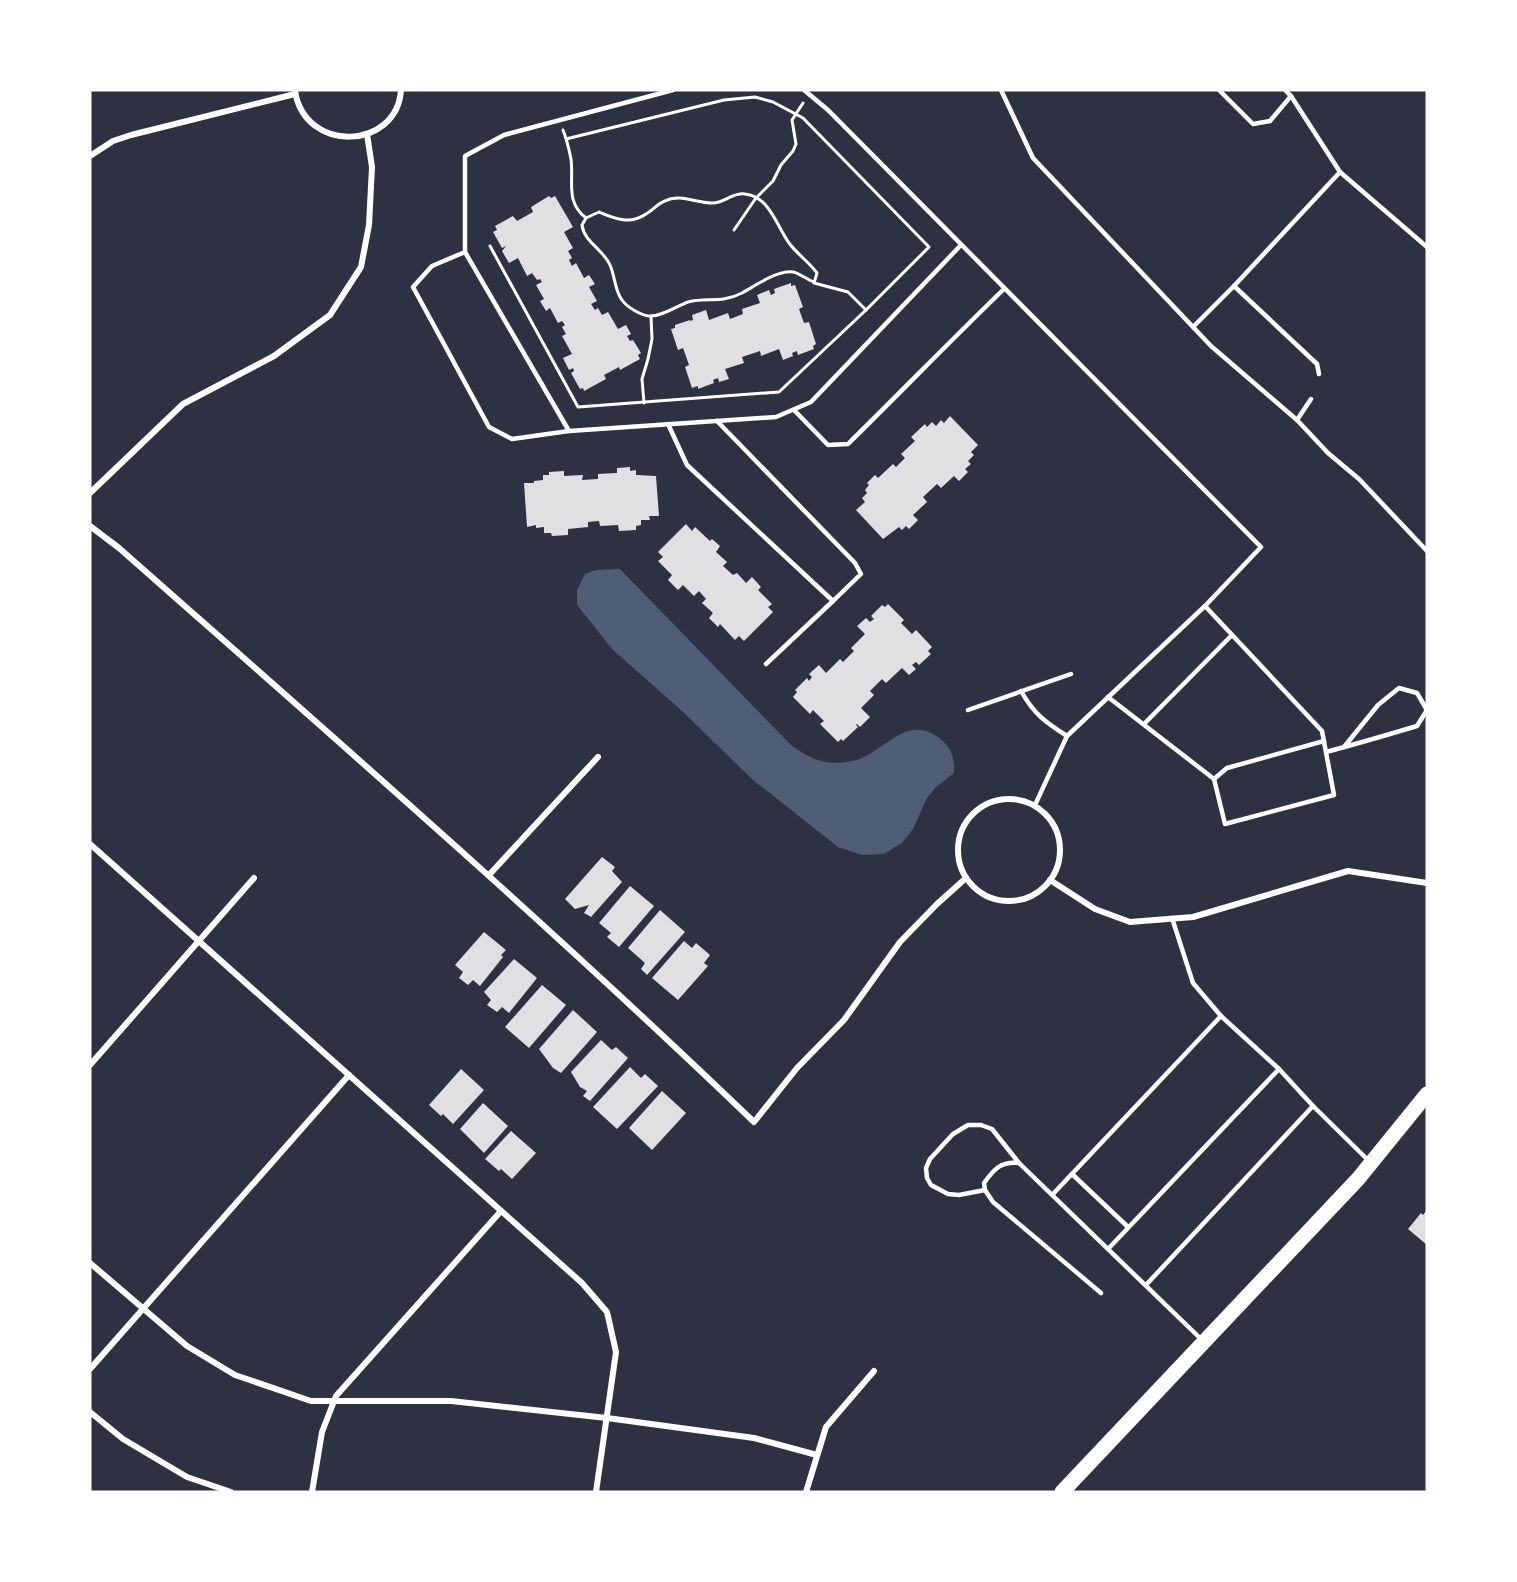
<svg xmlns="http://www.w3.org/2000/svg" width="1517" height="1582" font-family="'Fira Sans',sans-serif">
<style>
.water{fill:#4f5d75}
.building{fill:#e0e0e3}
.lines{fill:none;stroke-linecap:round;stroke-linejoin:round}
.path{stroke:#fff;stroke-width:3}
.service{stroke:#fff;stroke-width:4.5}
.minor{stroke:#fff;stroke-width:6}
.primary{stroke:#fff;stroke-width:15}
</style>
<rect width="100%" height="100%" fill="#2d3142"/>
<path class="water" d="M620,569l172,177c21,14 34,20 60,15 31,-6 52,-48 86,-24 13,10 17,20 16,36l-19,15 -8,10 -14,31 -11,14 -18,11 -22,1 -24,-8 -85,-67 -72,-70 -68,-60 -36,-45v-15l8,-16 11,-4z"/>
<g class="building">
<path d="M549,196l2,2 4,-2 18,31 -9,5 9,16 -5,3 4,7 -3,2 3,6 4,-3 8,15 5,-3 6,9 -6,3 8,14 -6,3 4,6 3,-2 4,7 6,-3 10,17 8,-4 5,9 -4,2 3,5 3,-1 8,13 -3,2 2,4 -20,11 -1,-3 -15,8 2,4 -22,12 -1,-3 -3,1 -9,-16 3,-2 -1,-3 -4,2 -6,-12 9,-4 -10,-18 4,-2 -4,-7 3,-2 -3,-4 -4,2 -8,-15 -4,3 -6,-10 4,-2 -8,-14 6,-3 -2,-3 -3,1 -5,-7 -5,3 -9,-18 -9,5 -7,-12 4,-5 -4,2 -9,-16 4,-2 -2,-4 18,-10 4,5 16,-9 -2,-5z"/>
<path d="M791,283v3l4,-1 8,22 -4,2 5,14 5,-1 7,22 -3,2 1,3 -16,6 -1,-4 -5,2 1,3 -10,4 -4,-11 -18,7 -1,-5 -18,6 2,6 -19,6 4,10 -10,3 -1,-4 -5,2 1,3 -16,6v-3l-6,2 -7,-21 4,-2 -6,-17 -5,2 -7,-21 4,-1v-3l15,-5v1l3,-1 -1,-5 14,-5 3,10 19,-7 2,6 13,-5 -1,-5 18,-6 -3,-8 12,-5 2,5 4,-2 -1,-4z"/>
<path d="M950,416l28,29 -7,7 3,3 -6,6 3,3 -6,5 3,3 -9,9 -5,-5 -13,12 -4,-4 -14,13 4,5 -14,13 5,5 -9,9 -3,-3 -4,4 -3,-3 -16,12 -27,-29 9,-8 -3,-4 5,-5 -2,-3 4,-5 -2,-2 8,-8 3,3 15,-14 3,3 9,-9 -4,-4 14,-13 -4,-4 14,-13 2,3 5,-5 4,4 5,-6 3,3z"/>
<path d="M630,467v4l6,-1v5l20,1 3,40h-10l1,4h-9v5l-5,1v4l-17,1 -1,-6 -18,1 -1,-5 -11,1v5l-20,2v6l-16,1 -1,-3h-7v-6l-8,1v-3l-9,2 -3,-44h10v-2l9,-1v-5h6v-3l15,-1v5l19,-1 -1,5 16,-1v-5l19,-1v-5z"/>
<path d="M686,524l6,7 3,-4 15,14 2,-2 8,7 -4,6 11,10 -4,4 10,9 4,-2 9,10 6,-6 9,10 -3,3 14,14 -4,3 5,5 -29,29 -5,-5 -4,4 -15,-16 -2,3 -9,-9 4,-5 -11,-10 4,-4 -7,-8 -5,5 -11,-11 -5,5 -10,-10 4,-5 -14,-14 5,-4 -5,-5z"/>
<path d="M888,604l16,16 -3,3 11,11 4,-4 16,17 -4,4 3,3 -12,11 -3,-3 -4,3 4,4 -7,6 -7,-7 -16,15 -4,-4 -12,12 4,4 -13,13 9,9 -10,10 -3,-3 -1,1 2,2 -15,14 -2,-2 -3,3 -18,-18 4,-3 -11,-11 -3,4 -17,-17 4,-5 -2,-2 12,-12 2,3 3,-4 -3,-3 10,-9 7,8 14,-14 3,3 11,-11 -3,-3 14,-14 -8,-8 9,-8 4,4 4,-3 -3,-3 11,-11 3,2z"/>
<path d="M602,857l13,10 -3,4 10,11 -31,35 -7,-4 5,-8 -14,4 -10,-10z"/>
<path d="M630,886l24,20 -35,41 -12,-10 4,-4 -12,-10z"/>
<path d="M660,910l25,22 -38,43 -6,-6 4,-6 -17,-15z"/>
<path d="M484,932l22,18 -5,5 2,2 -23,29 -7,-6 -5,5 -9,-7 4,-6 -8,-7z"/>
<path d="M684,941l8,7 4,-5 14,12 -6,8 4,3 -30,34 -26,-22z"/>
<path d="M514,959l23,19 -28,35 -7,-6 -5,5 -10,-7 4,-5 -7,-8z"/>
<path d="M542,985l24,20 -37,43 -24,-21z"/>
<path d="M573,1010l24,22 -36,41 -8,-5 -14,-19z"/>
<path d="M601,1040l11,10 4,-3 12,11 -38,43 -7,-5 4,-5 -7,-4 -9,-15z"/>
<path d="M630,1067l11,11 4,-4 13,12 -41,43 -24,-22z"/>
<path d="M461,1069l23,21 -31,34 -10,-10 -2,2 -12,-11z"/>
<path d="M662,1091l24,22 -34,37 -23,-22z"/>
<path d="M483,1103l25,23 -24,27 -24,-24z"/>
<path d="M511,1131l25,22 -24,26 -11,-10 -2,2 -14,-12z"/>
<path d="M1427,1210v35l-19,-16 13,-16 2,2z"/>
</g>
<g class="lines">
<g class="path">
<path d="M563,130c4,10 6,19 8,29 3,23 -6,43 15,59l13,-6c17,7 31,13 47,2 7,-4 11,-10 19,-13 16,-8 32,3 49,2 11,-1 20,-11 31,-9 25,3 31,31 44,49 8,11 20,19 28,30l-3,10 34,9 18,18 63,-63 -126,-129 -30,-16 -18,-5 -31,3 -158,39"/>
<path d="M586,218l-4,7c2,17 21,24 28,40 5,11 5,27 12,35 5,7 18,15 27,16 12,1 28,-10 39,-14 19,-5 33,2 54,-9 13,-7 35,-23 51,-21 6,1 15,8 21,10"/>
<path d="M734,230l22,-32 17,-17 8,-16 12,-14 3,-7 -4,-24 11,-17"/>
<path d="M490,246l88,161 201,-15 87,-82"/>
<path d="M644,403l-2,-24 6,-20 4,-20 -1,-23"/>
</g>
<g class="service">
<path d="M673,90l-169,45 -39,21v96l104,179 207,-14 35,-15 150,-157"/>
<path d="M804,90l24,20 433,437 -56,59 -138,130 -32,69"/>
<path d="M1001,90l32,68 178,188 86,74"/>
<path d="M1219,90l34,34 17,-3 21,-25"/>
<path d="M1285,90l6,6 49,76 87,75"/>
<path d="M465,252l-33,14 -19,21 76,140 23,12 57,-8"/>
<path d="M1193,327l41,-41"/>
<path d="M1319,374l-2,-10 -83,-78 106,-114"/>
<path d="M1311,399l-14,21 31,33 31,26 68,72"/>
<path d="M794,410l34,35 20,-1c53,-52 103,-104 156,-155"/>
<path d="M717,421l138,142 6,11 -28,27"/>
<path d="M668,424l19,41 146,136 -67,63"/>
<path d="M1021,691c13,23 24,31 46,45"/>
<path d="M1108,697l106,82 11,45 109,-29 -12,-64 -117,-125"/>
<path d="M968,710l103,-36"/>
<path d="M1144,724l88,-89"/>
<path d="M1326,752c30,-8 61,-17 91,-26l10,-16 -10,-17 -18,-5 -21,17 -34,42"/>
<path d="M1214,779l13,-11 97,-27"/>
<path d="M1172,918l21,65 28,33 58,53 34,37 56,55"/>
<path d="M1072,1174l56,53"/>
<path d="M985,1190l-26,5 -11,-1 -17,-9 -4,-7 -1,-10 4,-9 23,-25 15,-9h13l11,4 27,34"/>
<path d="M1053,1194l168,-178"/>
<path d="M1109,1248l170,-179"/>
<path d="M1146,1285l167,-179"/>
<path d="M1101,1293l-108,-91 -8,-12 -1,-7c10,-14 17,-22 35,-20l183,177"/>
</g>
<g class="minor">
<path d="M295,91c10,63 102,59 106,-1"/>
<path d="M90,156l23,-15 18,-6 164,-41"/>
<path d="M90,493l93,-89 91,-48 56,-41 31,-48 8,-42 3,-58 -5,-33"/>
<path d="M90,526l29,22c214,189 429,376 635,574l43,-54 47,-48 56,-78 37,-38 29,-26"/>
<circle cx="1009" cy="850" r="51"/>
<path d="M90,844l492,439 25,29 9,40 -20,140"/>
<path d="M489,875l109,-118"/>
<path d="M1050,880l45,29 35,13 63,-5 155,-46 79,12"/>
<path d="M90,1065l164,-187"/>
<path d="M90,1263l97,83 48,29 76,26h140l156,17 147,20 63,17"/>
<path d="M90,1369l259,-294"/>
<path d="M90,1412l33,27 64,38 44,15"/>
<path d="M312,1492l10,-60 14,-36 165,-185"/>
<path d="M806,1492l20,-65 48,-56"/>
</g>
<path class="primary" d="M1062,1492l296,-313 69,-85"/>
</g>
<rect width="1517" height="1582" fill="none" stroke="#ffffff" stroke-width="183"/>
</svg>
